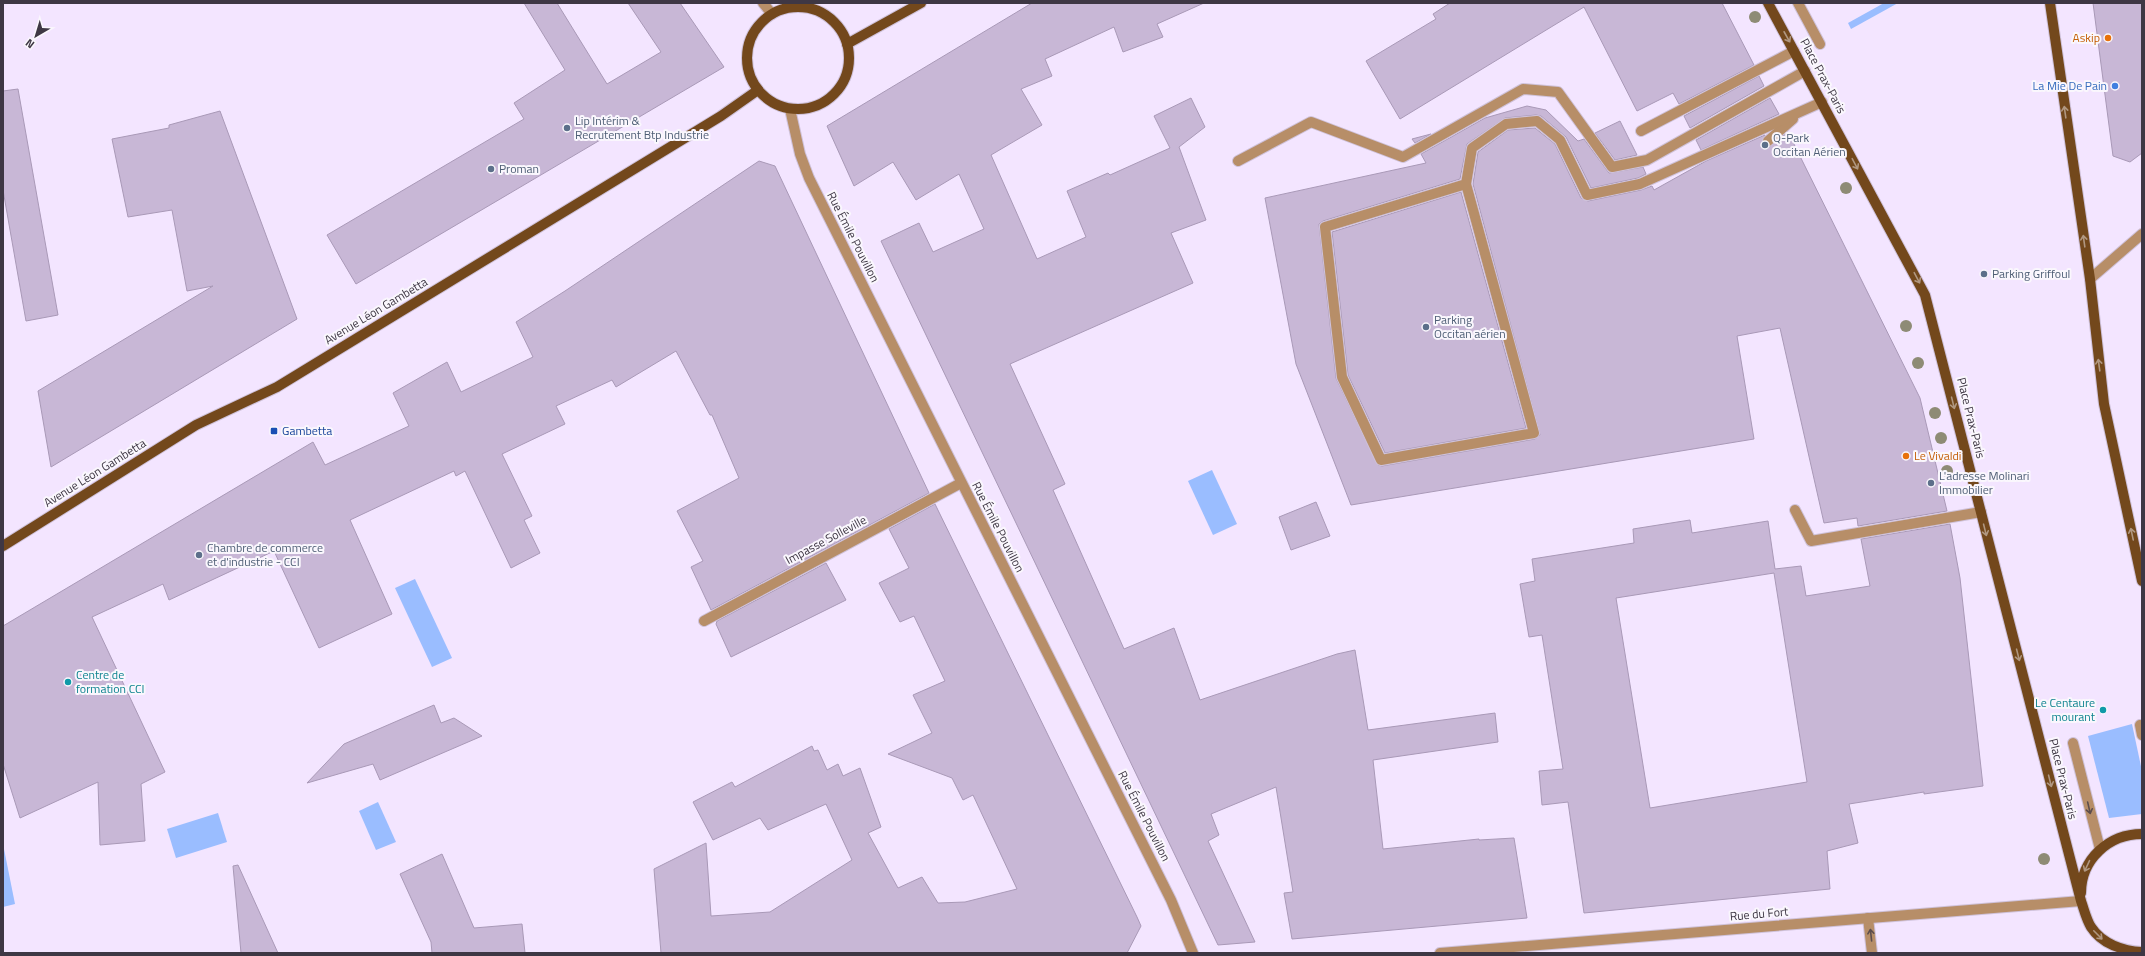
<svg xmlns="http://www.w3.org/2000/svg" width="2145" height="956" font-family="'Titillium Web',sans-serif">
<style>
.water{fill:#9abdff}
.building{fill:#c8b7d6;stroke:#a999b7;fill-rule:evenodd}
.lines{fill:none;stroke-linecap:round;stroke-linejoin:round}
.minor-casing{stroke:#cfc2da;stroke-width:12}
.major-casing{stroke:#cfc2da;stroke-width:12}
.minor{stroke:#b78e68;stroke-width:10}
.major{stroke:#73481c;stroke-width:10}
.tree{fill:#8e8b75}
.oneway{stroke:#b09781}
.oneway2{stroke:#5c4d4d}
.food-dot{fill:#e8710a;stroke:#faf7fd;stroke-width:1.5}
.shop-dot{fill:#3f7fe0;stroke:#faf7fd;stroke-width:1.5}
.service-dot{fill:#5c6f8a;stroke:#faf7fd;stroke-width:1.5}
.transit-dot{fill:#1a4fb4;stroke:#faf7fd;stroke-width:1.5}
.culture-dot{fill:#0f9aa8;stroke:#faf7fd;stroke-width:1.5}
.labels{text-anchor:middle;stroke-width:4;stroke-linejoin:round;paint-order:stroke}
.food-label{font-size:12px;fill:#c56008;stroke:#faf7fd;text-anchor:end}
.street-label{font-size:12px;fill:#3e3744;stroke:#faf7fd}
.shop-label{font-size:12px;fill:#366cbe;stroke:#faf7fd;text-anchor:end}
.service-label{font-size:12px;fill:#4e5e75;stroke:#faf7fd;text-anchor:start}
.transit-label{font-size:12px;fill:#164399;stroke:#faf7fd;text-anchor:start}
.culture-label{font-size:12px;fill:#0d838f;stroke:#faf7fd;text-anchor:start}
</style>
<rect width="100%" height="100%" fill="#f3e5ff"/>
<g class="water">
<path d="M1884,3h14l-47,26 -3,-6z"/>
<path d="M1212,470l25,54 -24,11 -25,-54z"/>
<path d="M415,579l37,79 -20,9 -37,-79z"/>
<path d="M2132,724l10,47v43l-33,4 -21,-82z"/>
<path d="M378,802l18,40 -20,8 -17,-39z"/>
<path d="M218,813l9,29 -51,16 -9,-29z"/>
<path d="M3,844l12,60 -12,3z"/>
</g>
<g class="building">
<path d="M524,3h33l50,81 54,-32 -33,-49h52l44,64 -368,217 -29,-49 197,-116 -10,-16 51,-33z"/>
<path d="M1032,3h172l-47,21 6,13 -40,15 -9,-25 -69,32 7,17 -31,13 21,36 -51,30 46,104 49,-22 -19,-46 41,-18 2,2 60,-27 -16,-32 37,-18 14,29 -26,20 27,73 -35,13 22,50 -183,81 55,120 -12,6 71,159 50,-21 26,72 137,-46 18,-4 13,80 127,-17 3,29 -125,18 10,89 96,-10v1l35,-2 13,80 -235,21 -8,-46 9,-1 -17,-105 -65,27 8,21 -11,6 47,101 -37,3 -337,-704 38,-18 14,29 51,-23 -25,-55 -43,26 -23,-38 -39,24 -27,-60z"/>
<path d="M1450,3h272l32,62 -75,39 -6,-11 -36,18 -53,-104 -184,112 -34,-58 70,-42 -3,-5z"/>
<path d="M2093,3h49v150l-12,9 -17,-6z"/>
<path d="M1759,76l5,10 -74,42 -6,-12z"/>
<path d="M18,89l40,226 -32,6 -23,-131v-99z"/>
<path d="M1770,98l9,16 -78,36 -5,-10z"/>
<path d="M1527,106l19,4 32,31 6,-2 25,34 34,-6 3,7 -8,4 -47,10 -25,-51 -25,-21 -5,-1 -31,3 -38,26 -7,35 -137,42 -4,3 17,154 42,87 4,1 153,-27 5,-4 -67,-251 5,-32 30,-22 27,-2 20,16 26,54 7,3 53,-11 11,-4 2,4 52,-29 59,-26 -3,8 7,4 19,-15 132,266 27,113 -89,15 -1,-8 -33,5 -44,-195 -43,8 17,103 -403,66 -55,-141 -31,-166 161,-35 -5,-9 64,-36z"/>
<path d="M220,111l77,208 -246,148 -13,-76 175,-105 -26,5 -15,-81 -44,7 -16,-78 57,-11v-3z"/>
<path d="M1620,121l17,34 -22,5 -20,-27z"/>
<path d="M1431,134l-16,9 -3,-4z"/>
<path d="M759,161l16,5 154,327 -218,117 -20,-43 12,-6 -26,-50 62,-33 -27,-63h-2l-34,-64 -60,36 -4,-7 -56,26 9,18 -63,30 30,62 -8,4 16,33 -29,15 -46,-97 -9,5 -2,-5 -104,49 42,94 -73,34 -45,-97 -105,49 -6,-16 -71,33 73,155 -24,12 4,57 -45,4 -2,-63 -78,36 -17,-54v-138l310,-184 12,23 84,-39 -16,-33 54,-31 14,30 72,-35 -17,-35 49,-31z"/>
<path d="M1461,192l65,236 -141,25 -37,-78 -16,-143z"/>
<path d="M1316,502l14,34 -39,14 -12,-33z"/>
<path d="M935,504l202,413 4,9 -14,27h-466l-7,-84 52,-26 5,73 59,-4 82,-52 -26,-56 -58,26 -8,-12 -47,22 -20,-38 39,-20 3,5 77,-41 2,5 4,-1 9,20 11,-6 5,12 17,-8 21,59 -13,6 30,55 24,-11 16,26 27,-1 52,-13 -44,-94 -10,5 -11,-22 -64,-24 44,-21 -19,-38 32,-14 -31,-65 -14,6 -21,-39 30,-15 -20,-39z"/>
<path d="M1690,520l2,13 76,-12 7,48 26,-3 5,30 64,-10 -9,-47 89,-15 10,54 23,208 -59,8v-2l-75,12 9,39 -31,8 3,38 -246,24 -16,-111 -26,3 -3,-34 24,-2 -21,-134 -13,2 -9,-53 15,-3 -3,-22 102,-16 -1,-14zM1774,573l33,209 -157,26 -34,-210z"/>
<path d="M826,563l20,37 -115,57 -15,-33 1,-3z"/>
<path d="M434,705l7,18 13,-5 28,18 -102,44 -7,-16 -66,19 37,-39z"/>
<path d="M442,854l32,74 48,-4 3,29h-93l-1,-11 -31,-68z"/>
<path d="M238,865l40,88h-37l-8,-87z"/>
</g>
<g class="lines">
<g class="minor-casing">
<g id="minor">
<path d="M763,3l9,11"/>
<path d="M1798,3l22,41"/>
<path d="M790,109l10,45 9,24 362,722 22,53"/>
<path d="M1641,131l153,-80"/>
<path d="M1768,141l25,-22"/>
<path d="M1238,161l73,-39 92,35 120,-68 35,3 54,75 35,-7 158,-89"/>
<path d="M1466,184l68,249 -153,27 -39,-83 -17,-150 141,-43 6,-36 34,-24 31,-3 23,19 27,55 53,-11 182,-82"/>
<path d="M2090,279l52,-45"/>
<path d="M1795,510l16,31 170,-29"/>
<path d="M704,621l257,-138"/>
<path d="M2140,725l2,10"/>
<path d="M2073,743l27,106"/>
<path d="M1868,918l4,35"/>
<path d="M1440,953l641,-52"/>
</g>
</g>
<g class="major-casing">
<g id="major">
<path d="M1768,3l157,292 156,606c3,8 5,18 10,26 11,17 32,24 51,25"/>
<path d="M2050,3l40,276 14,125 38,177"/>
<circle cx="798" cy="58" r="51"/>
<path d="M847,44l74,-41"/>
<path d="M3,546l193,-121 81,-38 444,-271 37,-26"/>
<path d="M2081,893c0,-34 28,-59 61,-59"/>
</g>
</g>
<use href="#minor" class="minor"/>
<use href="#major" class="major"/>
</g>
<g class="tree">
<circle cx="1755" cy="17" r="6"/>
<circle cx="1846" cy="188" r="6"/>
<circle cx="1906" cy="326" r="6"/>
<circle cx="1918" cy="363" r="6"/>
<circle cx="1935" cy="413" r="6"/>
<circle cx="1941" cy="438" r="6"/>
<circle cx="1947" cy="471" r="6"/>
<circle cx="2044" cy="859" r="6"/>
</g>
<defs><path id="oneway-shaft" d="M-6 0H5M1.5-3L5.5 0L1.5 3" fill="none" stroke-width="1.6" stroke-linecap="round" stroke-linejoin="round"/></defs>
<g class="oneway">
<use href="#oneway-shaft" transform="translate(1787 37) rotate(61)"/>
<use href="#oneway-shaft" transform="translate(2065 112) rotate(-98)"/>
<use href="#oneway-shaft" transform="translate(1855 164) rotate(62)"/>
<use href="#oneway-shaft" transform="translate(2084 241) rotate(-98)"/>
<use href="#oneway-shaft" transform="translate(1917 278) rotate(62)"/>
<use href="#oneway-shaft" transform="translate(2099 365) rotate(-98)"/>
<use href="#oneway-shaft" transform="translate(1953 403) rotate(76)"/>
<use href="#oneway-shaft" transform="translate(1985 530) rotate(76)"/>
<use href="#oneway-shaft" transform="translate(2132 534) rotate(-102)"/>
<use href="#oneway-shaft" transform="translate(2018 655) rotate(76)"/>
<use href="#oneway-shaft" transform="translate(2050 781) rotate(76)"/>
<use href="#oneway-shaft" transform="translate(2087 866) rotate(115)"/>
<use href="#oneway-shaft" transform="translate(2098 935) rotate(45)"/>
</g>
<g class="oneway2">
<use href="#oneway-shaft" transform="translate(2089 808) rotate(77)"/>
<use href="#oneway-shaft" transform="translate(1871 935) rotate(-96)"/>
</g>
<g class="food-dot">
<circle cx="2108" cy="38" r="4"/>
<circle cx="1906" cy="456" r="4"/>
</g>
<circle class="shop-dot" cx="2115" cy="86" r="4"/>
<g class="service-dot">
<circle cx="567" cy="128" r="4"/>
<circle cx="1765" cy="145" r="4"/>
<circle cx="491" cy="169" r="4"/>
<circle cx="1984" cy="274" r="4"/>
<circle cx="1426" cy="327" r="4"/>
<circle cx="1931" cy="483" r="4"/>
<circle cx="199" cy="555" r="4"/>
</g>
<rect class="transit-dot" x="270" y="427" width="8" height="8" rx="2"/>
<g class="culture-dot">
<circle cx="68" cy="682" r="4"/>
<circle cx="2103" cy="710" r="4"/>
</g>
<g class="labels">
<g class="food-label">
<text x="2100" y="42">Askip</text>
<text x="1914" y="460" text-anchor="start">Le Vivaldi</text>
</g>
<g class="street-label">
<text transform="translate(1823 76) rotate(62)" y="4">Place Prax-Paris</text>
<text transform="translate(853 237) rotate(63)" y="4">Rue Émile Pouvillon</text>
<text transform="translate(376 311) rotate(-31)" y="4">Avenue Léon Gambetta</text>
<text transform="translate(1971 418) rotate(76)" y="4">Place Prax-Paris</text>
<text transform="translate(95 473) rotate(-32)" y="4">Avenue Léon Gambetta</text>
<text transform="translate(998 527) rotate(63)" y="4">Rue Émile Pouvillon</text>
<text transform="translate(826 540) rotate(-28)" y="4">Impasse Solleville</text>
<text transform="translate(2063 779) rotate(76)" y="4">Place Prax-Paris</text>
<text transform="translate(1144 816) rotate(63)" y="4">Rue Émile Pouvillon</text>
<text transform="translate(1759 914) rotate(-5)" y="4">Rue du Fort</text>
</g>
<g class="shop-label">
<text x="2107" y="90">La Mie De Pain</text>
</g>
<g class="service-label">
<text x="575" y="125">Lip Intérim &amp;<tspan x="575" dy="14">Recrutement Btp Industrie</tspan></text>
<text x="1773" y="142">Q-Park<tspan x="1773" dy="14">Occitan Aérien</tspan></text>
<text x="499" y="173">Proman</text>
<text x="1992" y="278">Parking Griffoul</text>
<text x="1434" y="324">Parking<tspan x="1434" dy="14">Occitan aérien</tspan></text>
<text x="1939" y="480">L'adresse Molinari<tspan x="1939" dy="14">Immobilier</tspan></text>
<text x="207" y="552">Chambre de commerce<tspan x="207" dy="14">et d'industrie - CCI</tspan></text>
</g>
<g class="transit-label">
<text x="282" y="435">Gambetta</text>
</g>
<g class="culture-label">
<text x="76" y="679">Centre de<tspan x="76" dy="14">formation CCI</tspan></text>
<text x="2095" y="707" text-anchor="end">Le Centaure<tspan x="2095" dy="14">mourant</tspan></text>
</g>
</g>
<rect width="2145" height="956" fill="none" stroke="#3e3744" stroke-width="8"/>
<g transform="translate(36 36) rotate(218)" stroke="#faf7fd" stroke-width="3" paint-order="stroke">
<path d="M0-3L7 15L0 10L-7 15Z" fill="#3e3744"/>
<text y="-6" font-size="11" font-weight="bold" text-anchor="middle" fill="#3e3744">N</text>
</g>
</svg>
